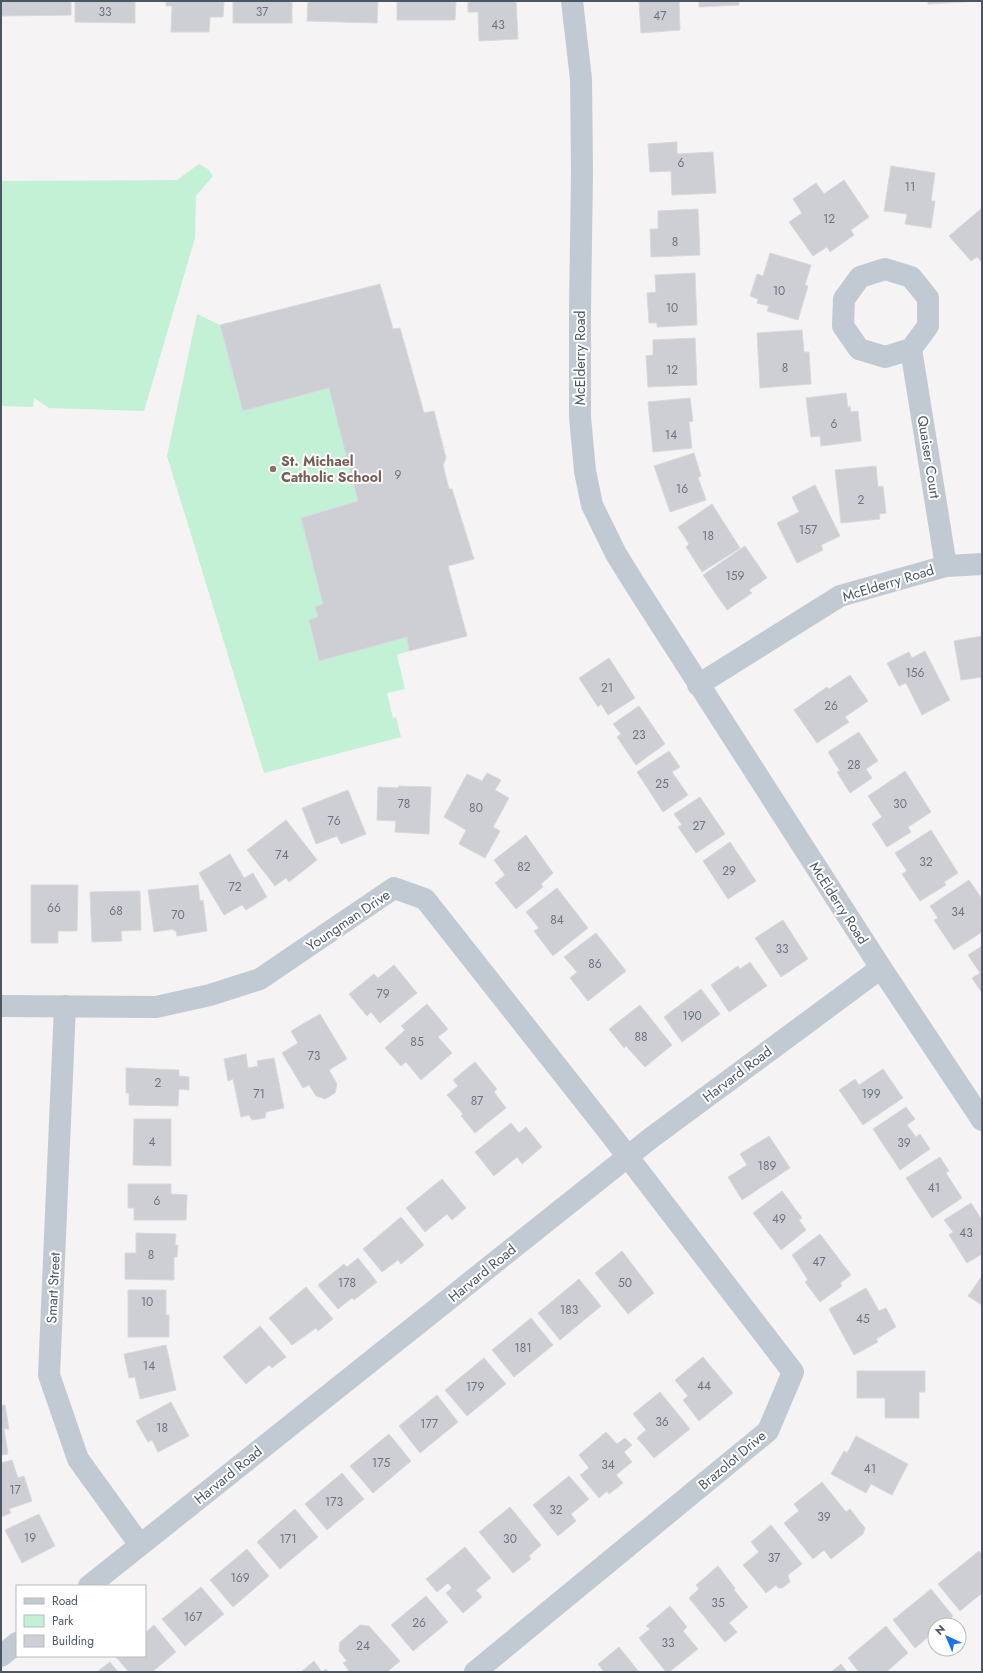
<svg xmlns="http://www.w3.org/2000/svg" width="983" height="1673" font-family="Jost,sans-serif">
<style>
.green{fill:#c3f1d5}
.building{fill:#cdcfd5;stroke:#d7d9de}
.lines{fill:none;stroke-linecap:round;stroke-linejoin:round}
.minor{stroke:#c1cad2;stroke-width:22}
.education-dot{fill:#8d6e63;stroke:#fff;stroke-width:1.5}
.labels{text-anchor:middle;stroke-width:4;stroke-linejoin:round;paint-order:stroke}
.number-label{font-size:12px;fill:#6b747e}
.street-label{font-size:14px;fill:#4a5661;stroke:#fff}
.education-label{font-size:14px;font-weight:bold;fill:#785e54;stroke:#fff;text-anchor:start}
</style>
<rect width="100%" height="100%" fill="#f5f3f3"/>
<g class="green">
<path d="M199,164l9,5 5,7 -17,20 -1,42 -51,173 -95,-3 -15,-10 -1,9 -32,-1v-225l176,-1z"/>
<path d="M197,314l23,11 23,86 86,-23 29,113 -57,17 22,86 -8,3 3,10 -9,4 10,40 88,-24 2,14 -12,4 8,34 -18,4 6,25 3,-1 5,20 -137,36 -97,-317z"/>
</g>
<g class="building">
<path d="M1,1h70v14l-70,1z"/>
<path d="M75,1h60v22l-60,-1z"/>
<path d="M166,1h58l-1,16h-13l-1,15h-38l1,-26h-6z"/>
<rect x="233" y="1" width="59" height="22"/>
<path d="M308,1h70l-1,22 -70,-2z"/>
<path d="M397,1h59l-1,19h-58z"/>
<path d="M468,1h48l2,38 -39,2 -1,-29h-10z"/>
<path d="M639,1h40l1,29 -39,3z"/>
<path d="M699,1h40v4l-40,2z"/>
<path d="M928,1h52l-52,3z"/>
<path d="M677,142v12l36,-2 3,41 -44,2 -1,-24 -21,1 -2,-28z"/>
<path d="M891,166l44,7 -4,28h4l-4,27 -26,-4 2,-10 -23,-3z"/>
<path d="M844,180l25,37 -18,13 3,5 -24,17 -3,-5 -14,9 -24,-34 13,-9 -9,-14 23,-16 8,11z"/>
<path d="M982,208v54l-5,-5 -6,4 -22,-25z"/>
<path d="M698,209l2,46 -49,2 -1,-28h8v-18z"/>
<path d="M770,253l41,12 -6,20 3,1 -10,34 -31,-9 2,-5 -12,-3 1,-4 -8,-3 7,-22 6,2z"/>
<path d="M695,273l2,52 -40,2v-4h-8l-2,-30 9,-1 -1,-17z"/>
<path d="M380,284l13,45 7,-1 24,85 10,-2 12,47 -3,7 6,24h3l22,70 -26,7 19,70 -58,15 -2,-14 -88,24 -10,-41 9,-3 -3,-10 8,-3 -22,-86 57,-17 -29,-113 -86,23 -23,-86z"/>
<path d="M802,330l2,22h5l2,32 -51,4 -3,-55z"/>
<path d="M695,338l2,47 -49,2 -2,-31 7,-1v-15z"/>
<path d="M846,393l2,15 2,-2 1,6 7,-1 3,30 -40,5 -1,-10 -9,1 -5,-39z"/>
<path d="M690,398l3,23 -4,1 3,26 -39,4 -5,-50z"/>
<path d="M694,453l7,23 -3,1 8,23 -36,12 -16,-46z"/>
<path d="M876,466l2,21 5,-1 3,27 -7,1 1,5 -39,4 -6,-53z"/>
<path d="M815,485l25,51 -19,9 2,5 -26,13 -20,-40 22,-11 -7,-15z"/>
<path d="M712,504l28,44 -38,24 -16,-25 3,-3 -11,-17z"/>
<path d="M745,546l22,32 -18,12 3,3 -25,17 -24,-35z"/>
<path d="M982,636v41l-21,3 -7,-39z"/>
<path d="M925,651l25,49 -28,15 -16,-32 -7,3 -12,-23 22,-11 3,6z"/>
<path d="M609,658l26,40 -27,17 -7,-11 -3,3 -19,-29z"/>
<path d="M850,675l18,26 -23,16 4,5 -32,21 -23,-33 33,-23 2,2z"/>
<path d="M639,706l26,38 -29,21 -19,-28 4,-3 -8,-10z"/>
<path d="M859,732l19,29 -12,8 6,9 -22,15 -13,-21 3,-1 -12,-19z"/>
<path d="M669,751l11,16 -8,5 16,23 -25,17 -26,-40z"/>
<path d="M905,771l26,41 -23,15 3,5 -24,15 -15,-23 10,-7 -14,-21z"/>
<path d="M487,773l14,7 -6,10 14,8 -16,29 7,4 -15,27 -26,-14 7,-14 -22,-13 23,-43 15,7z"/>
<path d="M399,786l32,1 -2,47 -34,-2 1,-11 -19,-1 1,-33 20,1z"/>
<path d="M348,790l18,44 -25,10 -4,-8 -21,8 -14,-36z"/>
<path d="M700,797l25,37 -29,19 -18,-26 4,-2 -8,-11z"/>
<path d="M286,820l31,40 -28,22 -3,-4 -11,8 -28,-36z"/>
<path d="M931,830l27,43 -14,9 2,3 -26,16 -18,-27 5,-3 -12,-18z"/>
<path d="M526,835l27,38 -12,11 2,3 -27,22 -21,-26 10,-8 -11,-15z"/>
<path d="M730,842l26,39 -28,18 -25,-38z"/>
<path d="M230,854l14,24 9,-5 14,24 -21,13 -4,-5 -18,10 -25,-42z"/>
<path d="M969,880l13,19v33l-28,18 -20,-30 4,-2 -8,-12z"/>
<path d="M31,885h47l-1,46h-19v12h-27z"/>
<path d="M198,885l2,16 3,-1 4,31 -30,5 -1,-5h-2l-1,-2 -19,3 -6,-42z"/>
<path d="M557,888l31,40 -35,28 -19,-25 5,-3 -13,-16z"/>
<path d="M140,891l1,39 -20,1 1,10 -30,1 -2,-50z"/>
<path d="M783,920l25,39 -27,18 -26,-39z"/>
<path d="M596,933l30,38 -38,30 -18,-23 7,-6 -13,-15z"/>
<path d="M982,946v47l-10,-15 8,-5 -12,-18z"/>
<path d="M750,962l17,24 -38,26 -18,-27 27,-19 2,3z"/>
<path d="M394,965l23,28 -37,30 -9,-11 -4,4 -18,-22 25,-20 4,4z"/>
<path d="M701,989l19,25 -38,28 -18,-25z"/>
<path d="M427,1004l21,25 -10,8 14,16 -31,27 -15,-18 -5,4 -16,-18 20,-18 -4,-4z"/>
<path d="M640,1005l32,40 -27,22 -19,-21 -2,2 -15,-19z"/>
<path d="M320,1014l27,45 -18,11 8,14 -2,9 -10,6 -9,-3 -7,-11 -6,3 -21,-35 16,-10 -7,-12z"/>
<path d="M246,1054l2,14 10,-2 -1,-5 17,-3 10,50 -18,4 -1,6 -13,2 -3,-5 -8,2 -8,-38 -5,2 -4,-22z"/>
<path d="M475,1062l22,27 -3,3 12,16 -31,25 -14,-17 2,-2 -16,-19 11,-9 -5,-6z"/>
<path d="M126,1068l53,2v6l10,1v13l-10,-1 -1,17 -49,-1v-12h-3z"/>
<path d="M883,1069l20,29 -40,27 -24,-35 16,-11 4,6z"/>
<path d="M906,1107l9,12 -8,6 9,12 4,-3 10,15 -30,21 -27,-41z"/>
<path d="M134,1119h37v47l-38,-1z"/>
<path d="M511,1123l8,10 7,-6 16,20 -20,17 -5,-7 -23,19 -19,-24z"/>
<path d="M769,1136l21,32 -48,32 -14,-23 19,-12 -7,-11z"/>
<path d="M940,1157l9,14 -3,2 16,25 -30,20 -26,-40z"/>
<path d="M442,1179l24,29 -14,12 -5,-6 -22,18 -19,-24z"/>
<path d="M128,1184h43v10l16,1 -1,25h-52v-12h-6z"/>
<path d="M782,1191l20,27 -3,2 7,10 -25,20 -28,-37z"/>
<path d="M971,1203l11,17v34l-15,9 -18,-28 4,-3 -9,-12z"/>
<path d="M401,1217l23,28 -23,19 -3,-4 -16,12 -19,-23z"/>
<path d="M136,1233l40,1 -1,11h3l-1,12h-3v23l-49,-1v-26h11z"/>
<path d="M820,1234l31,41 -11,8 2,3 -22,16 -15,-20 3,-2 -16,-25z"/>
<path d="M622,1251l32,42 -26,21 -33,-41z"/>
<path d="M358,1258l19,24 -23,18 -2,-2 -14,11 -20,-24 26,-21 3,3z"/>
<path d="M982,1276v29l-14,-9z"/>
<path d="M579,1279l22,27 -41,34 -22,-27z"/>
<path d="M306,1287l27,32 -15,12 -2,-3 -24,17 -23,-27z"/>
<path d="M866,1288l13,23 7,-3 10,19 -20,12 2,3 -24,13 -25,-46z"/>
<path d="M128,1290h38v25h3v22h-41z"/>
<path d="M531,1318l22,27 -39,32 -22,-27z"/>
<path d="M260,1326l26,31 -14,11 -3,-3 -23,19 -23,-27z"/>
<path d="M166,1345l10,45 -36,9 -5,-22 -6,1 -5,-24z"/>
<path d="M703,1357l30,36 -34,28 -16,-21 5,-4 -13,-16z"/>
<path d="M484,1358l22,26 -39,32 -22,-26z"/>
<path d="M857,1371h68v21h-6v26h-34v-20h-28z"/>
<path d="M660,1392l30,37 -36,29 -17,-20 9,-8 -13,-16z"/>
<path d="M437,1395l21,27 -38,31 -21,-27z"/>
<path d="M171,1402l18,34 -31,16 -6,-12 -4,2 -12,-21z"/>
<path d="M5,1405l4,24h-5l4,25 -7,1v-49z"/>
<path d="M606,1432l11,12 8,-6 7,7 -8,7 8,10 -16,13 7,8 -14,11 -2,-3 -8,7 -19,-23 9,-7 -10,-13z"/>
<path d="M389,1434l22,27 -38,32 -23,-27z"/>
<path d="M856,1436l52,28 -16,31 -21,-11 -5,9 -35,-19 13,-23 3,2z"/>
<path d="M12,1460l6,18 6,-2 8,25 -23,8 2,4 -10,4v-54z"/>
<path d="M342,1473l22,26 -37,31 -22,-26z"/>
<path d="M569,1476l20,23 -18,15 5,7 -18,15 -25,-31z"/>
<path d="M822,1482l24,30 4,-3 15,19 -2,6 -32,25 -7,-9 -11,9 -29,-36 15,-12 -5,-7z"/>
<path d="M510,1507l31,38 -12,11 2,3 -18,14 -34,-41z"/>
<path d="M295,1509l23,28 -38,32 -23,-27z"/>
<path d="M39,1514l16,32 -33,17 -17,-33z"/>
<path d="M771,1525l31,39 -14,11 2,7 -8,6h-4l-2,-3 -10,8 -23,-28 16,-13 -8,-10z"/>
<path d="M465,1547l26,31 -15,12 6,7 -19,16 -17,-20 6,-5 -4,-5 -11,9 -11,-13z"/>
<path d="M247,1549l22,27 -36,31 -23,-27z"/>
<path d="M979,1551l3,4v38l-22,18 -22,-27z"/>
<path d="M718,1566l17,22 -1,2 14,17 -19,16 8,9 -12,10 -36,-44 10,-9 -3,-4z"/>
<path d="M201,1587l23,27 -39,32 -23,-27z"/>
<path d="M931,1589l22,27 -10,9h-8v6l-20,17 -22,-28z"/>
<path d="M426,1596l22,26 -35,29 -22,-26z"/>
<path d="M670,1606l17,21 -4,4 15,18 -29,23h-3l-27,-34 11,-9 -4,-3z"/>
<path d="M154,1625l22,27 -24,20h-23l-13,-15 29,-1v-23z"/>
<path d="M360,1625l9,1 31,35 -13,11h-37l-7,-9 4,-2 -8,-10 1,-9z"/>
<path d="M886,1626l22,27 -22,19h-27l-11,-14z"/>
<path d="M619,1647l20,25h-35l-6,-8z"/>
<path d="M314,1661l8,11 4,-3 2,3h-27z"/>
<path d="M110,1662l8,10h-21z"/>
<path d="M841,1664l6,8h-16z"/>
</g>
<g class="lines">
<g class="minor">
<path d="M572,1l9,78 1,93 -2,138v107l5,54 7,34 24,49 18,29 247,385 101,152"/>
<path d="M911,349l-26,8 -26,-8 -16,-23 1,-27 16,-22 25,-8 26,8 17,21v28l-17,23 35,217"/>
<path d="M698,685l142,-89 106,-30 36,-2"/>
<path d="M1,1006l155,1 54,-12 50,-16 134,-91 31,11 183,232 185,241 -25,59 -293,241"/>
<path d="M65,1006l-16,369 29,84 62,86"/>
<path d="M89,1586l562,-448 230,-170"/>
<path d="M1,1656l16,-13"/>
</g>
</g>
<circle class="education-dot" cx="273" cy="469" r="4"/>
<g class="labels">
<g class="number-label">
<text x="105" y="16">33</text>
<text x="262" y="16">37</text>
<text x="660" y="20">47</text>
<text x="498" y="29">43</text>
<text x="681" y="167">6</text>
<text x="910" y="191">11</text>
<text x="829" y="223">12</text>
<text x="675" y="246">8</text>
<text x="779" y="295">10</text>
<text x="672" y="312">10</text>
<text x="785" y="372">8</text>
<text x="672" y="374">12</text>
<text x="834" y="428">6</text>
<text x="671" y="439">14</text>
<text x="398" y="479">9</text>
<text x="682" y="493">16</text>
<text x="861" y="504">2</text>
<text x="808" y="534">157</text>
<text x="708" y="540">18</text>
<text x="735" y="580">159</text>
<text x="915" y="677">156</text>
<text x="607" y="692">21</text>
<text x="831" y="710">26</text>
<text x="639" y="739">23</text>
<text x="854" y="769">28</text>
<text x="662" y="788">25</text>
<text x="404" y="808">78</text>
<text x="900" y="808">30</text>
<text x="476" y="812">80</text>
<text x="334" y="825">76</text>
<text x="699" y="830">27</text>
<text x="282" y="859">74</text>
<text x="926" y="866">32</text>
<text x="524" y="871">82</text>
<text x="729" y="875">29</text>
<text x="235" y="891">72</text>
<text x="54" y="912">66</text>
<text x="116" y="915">68</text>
<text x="958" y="916">34</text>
<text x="178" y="919">70</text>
<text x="557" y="924">84</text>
<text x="782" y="953">33</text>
<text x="595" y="968">86</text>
<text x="383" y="998">79</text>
<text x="692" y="1020">190</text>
<text x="641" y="1041">88</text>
<text x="417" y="1046">85</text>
<text x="314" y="1060">73</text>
<text x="158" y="1087">2</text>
<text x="259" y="1098">71</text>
<text x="871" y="1098">199</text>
<text x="477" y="1105">87</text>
<text x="152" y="1146">4</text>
<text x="904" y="1147">39</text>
<text x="767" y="1170">189</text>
<text x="934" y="1192">41</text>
<text x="157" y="1205">6</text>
<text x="779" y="1223">49</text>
<text x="966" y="1237">43</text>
<text x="151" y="1259">8</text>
<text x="819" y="1266">47</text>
<text x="347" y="1287">178</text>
<text x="625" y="1287">50</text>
<text x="147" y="1306">10</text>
<text x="569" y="1314">183</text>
<text x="863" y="1323">45</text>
<text x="523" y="1352">181</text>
<text x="149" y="1370">14</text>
<text x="704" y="1390">44</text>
<text x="475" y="1391">179</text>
<text x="662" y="1426">36</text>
<text x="429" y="1428">177</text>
<text x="162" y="1432">18</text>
<text x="381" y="1467">175</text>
<text x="608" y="1469">34</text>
<text x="870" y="1473">41</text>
<text x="15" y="1494">17</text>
<text x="334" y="1506">173</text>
<text x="556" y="1514">32</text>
<text x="824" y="1521">39</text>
<text x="30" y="1542">19</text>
<text x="288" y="1543">171</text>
<text x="510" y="1543">30</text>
<text x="774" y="1562">37</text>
<text x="240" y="1582">169</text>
<text x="718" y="1607">35</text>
<text x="193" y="1621">167</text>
<text x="419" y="1627">26</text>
<text x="668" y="1647">33</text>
<text x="363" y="1650">24</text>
</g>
<g class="street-label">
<text transform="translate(580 358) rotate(-90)" y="5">McElderry Road</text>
<text transform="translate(929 457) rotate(81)" y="5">Quaiser Court</text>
<text transform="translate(888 583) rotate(-17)" y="5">McElderry Road</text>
<text transform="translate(839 903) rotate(57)" y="5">McElderry Road</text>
<text transform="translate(348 920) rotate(-34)" y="5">Youngman Drive</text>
<text transform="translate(737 1074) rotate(-37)" y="5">Harvard Road</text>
<text transform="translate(482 1273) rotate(-39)" y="5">Harvard Road</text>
<text transform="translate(53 1288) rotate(-87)" y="5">Smart Street</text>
<text transform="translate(732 1460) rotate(-40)" y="5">Brazolot Drive</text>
<text transform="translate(228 1475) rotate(-39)" y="5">Harvard Road</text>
</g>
<g class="education-label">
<text x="281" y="466">St. Michael<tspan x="281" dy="16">Catholic School</tspan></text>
</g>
</g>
<rect width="983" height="1673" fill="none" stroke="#4a5661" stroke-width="4"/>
<rect x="16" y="1585" width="130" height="72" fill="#ffffff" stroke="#b7bbc0"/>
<rect x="24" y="1598" width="20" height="6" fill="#c1cad2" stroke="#b7bbc0"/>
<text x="52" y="1605" font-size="12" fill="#4a5661">Road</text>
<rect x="24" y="1615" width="20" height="12" fill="#c3f1d5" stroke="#b7bbc0"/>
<text x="52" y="1625" font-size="12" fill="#4a5661">Park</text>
<rect x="24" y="1635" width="20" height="12" fill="#cdcfd5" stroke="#b7bbc0"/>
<text x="52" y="1645" font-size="12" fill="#4a5661">Building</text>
<g transform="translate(947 1637) rotate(316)"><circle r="19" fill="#ffffff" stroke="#b7bbc0"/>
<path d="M0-3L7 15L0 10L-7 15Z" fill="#1a73e8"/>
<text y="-6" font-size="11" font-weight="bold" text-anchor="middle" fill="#4a5661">N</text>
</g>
</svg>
